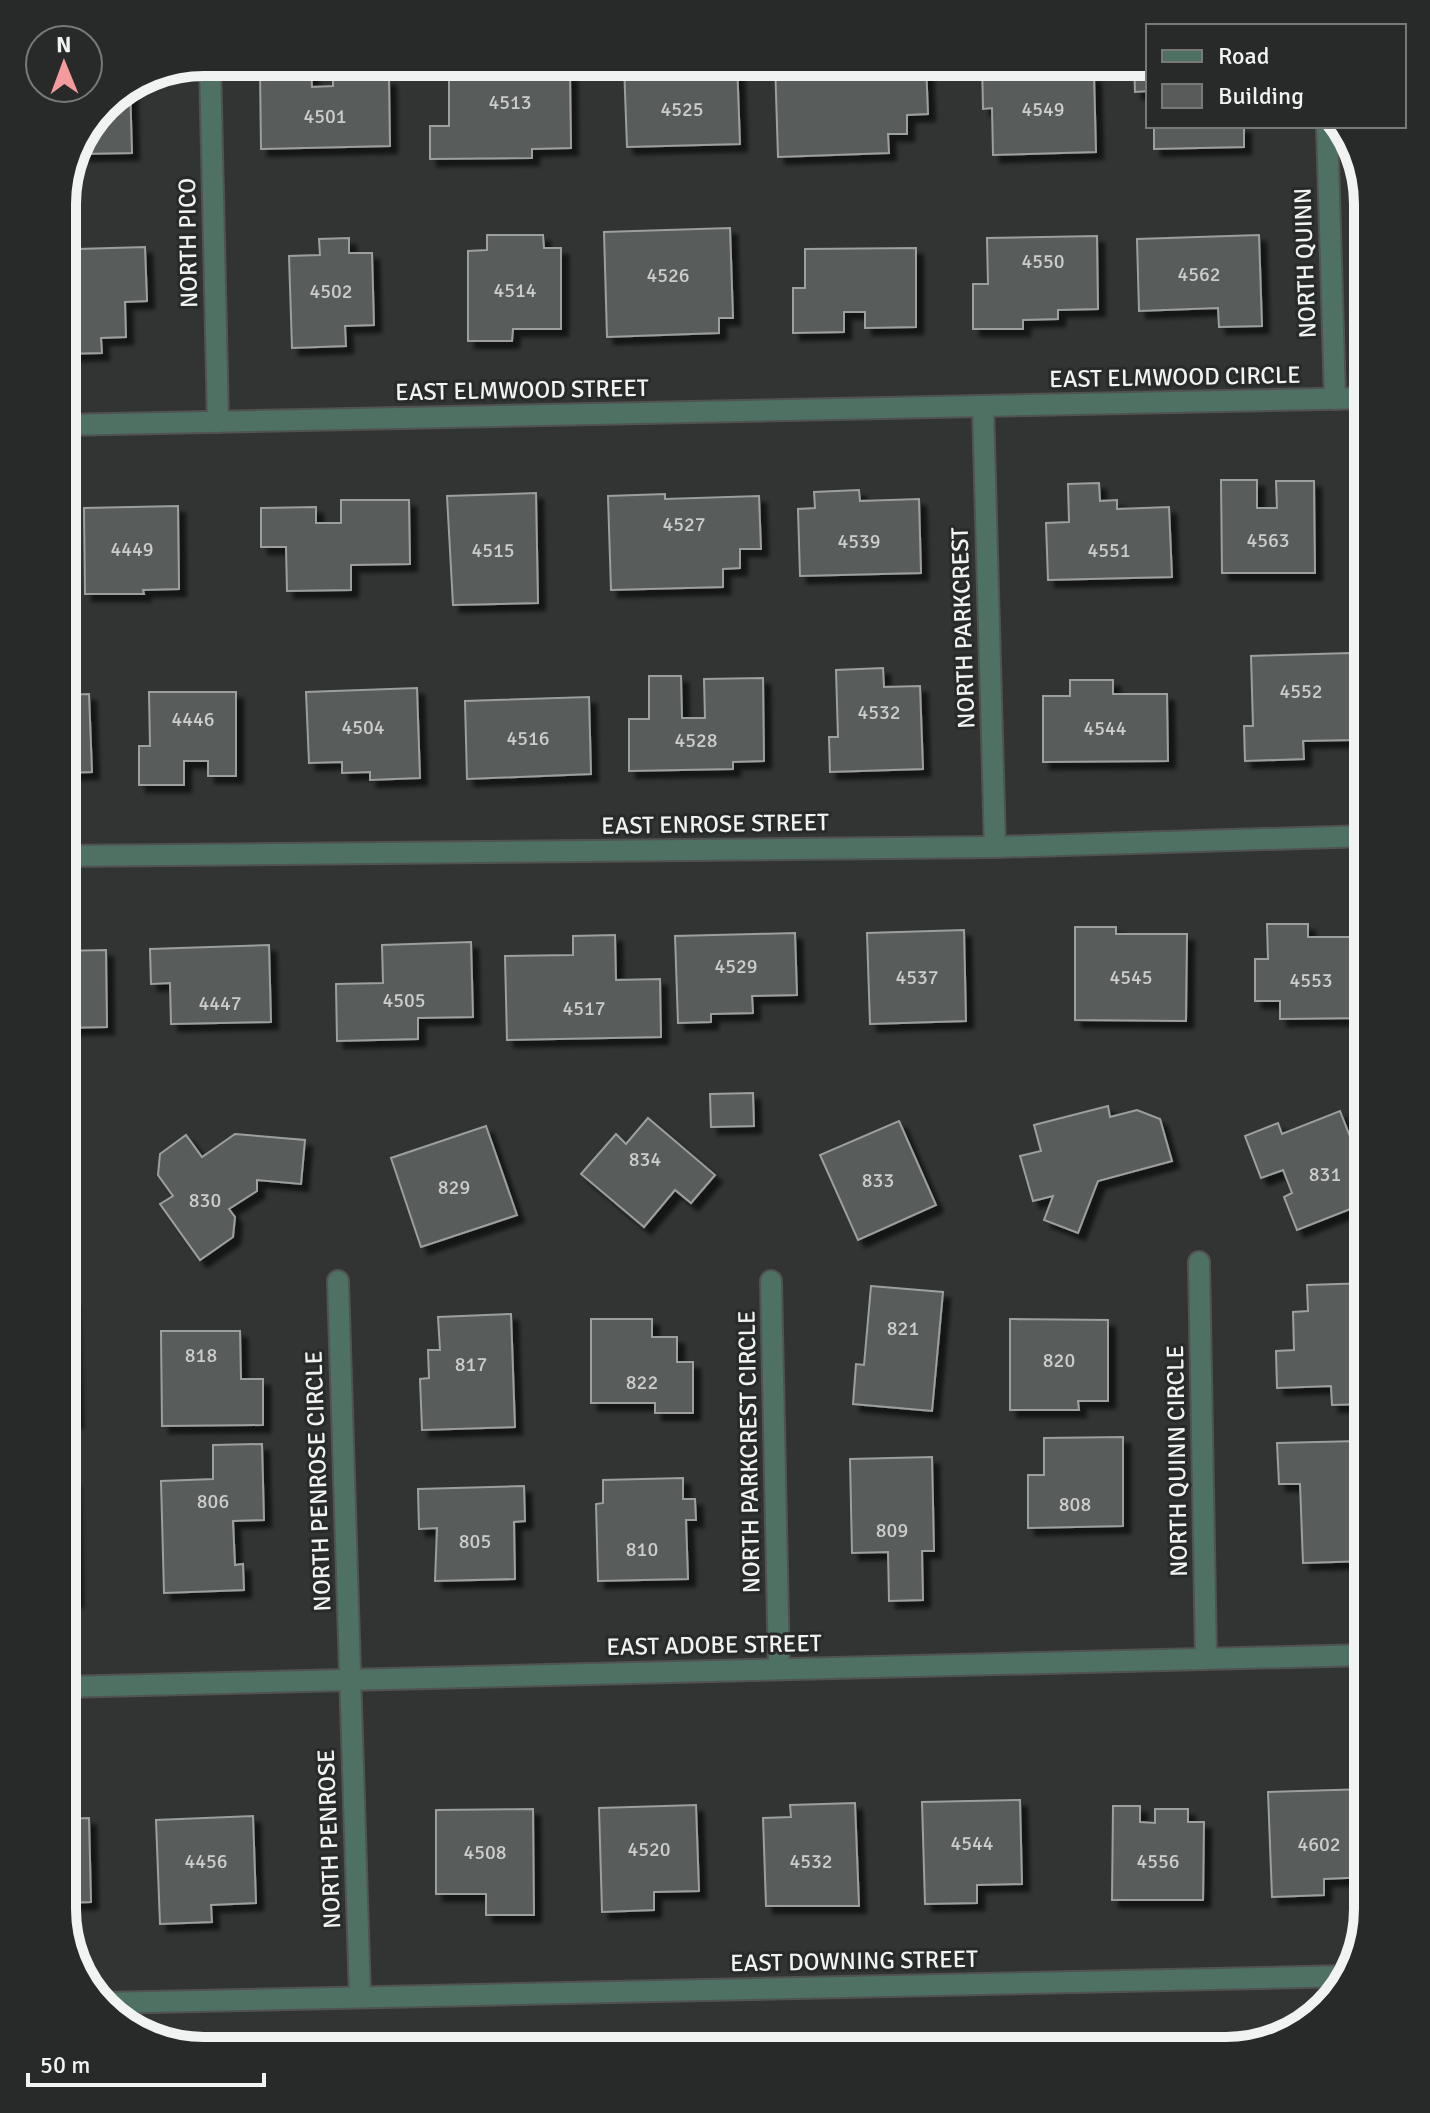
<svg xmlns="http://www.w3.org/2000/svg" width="1430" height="2113" font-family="Signika,sans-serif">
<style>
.building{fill:#585b5a;stroke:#9b9f9d;stroke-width:2;filter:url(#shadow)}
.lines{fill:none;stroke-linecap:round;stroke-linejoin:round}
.minor-casing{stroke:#505352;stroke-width:24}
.tertiary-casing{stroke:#505352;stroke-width:24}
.minor{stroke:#4e7163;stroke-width:20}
.tertiary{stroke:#4e7163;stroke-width:20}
.labels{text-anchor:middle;stroke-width:6;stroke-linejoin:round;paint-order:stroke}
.number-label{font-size:20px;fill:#cbcdcc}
.street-label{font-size:24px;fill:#f1f3f2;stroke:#272a29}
.rim{fill:none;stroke:#f1f3f2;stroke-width:10}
</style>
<defs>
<filter id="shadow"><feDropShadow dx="7" dy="7" stdDeviation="2" flood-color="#0009"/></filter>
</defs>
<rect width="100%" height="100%" fill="#313433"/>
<g class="building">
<path d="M699,62h38l3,82 -113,3 -3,-83 36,-1 1,11 39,-1z"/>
<path d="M775,62h85v4l66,-2 2,50 -21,1v19h-19l1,19 -111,4z"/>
<path d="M982,62h47v8l28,-1v7l37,-1 2,77 -103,3 -1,-47 -9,1z"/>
<path d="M1134,62h14v29l-13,1z"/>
<path d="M311,69l1,18 21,-1v-6l56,-1 1,67 -129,3 -1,-79z"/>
<path d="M570,74l1,74 -39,1v9l-102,1v-33h19v-50l42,-1v4h37l-1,-4z"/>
<path d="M130,86l2,67 -51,1 23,-51z"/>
<path d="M1154,126h90v21l-90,2z"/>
<path d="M730,228l3,90h-14v15l-112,4 -3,-105z"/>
<path d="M487,235h56l1,13h17v81h-48l-1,12h-44v-90l19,-1z"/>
<path d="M1259,235l3,91 -43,1 -1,-19 -79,3 -2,-72z"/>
<path d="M1097,236l1,73 -40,1v9l-35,1v9h-50v-45h15l-1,-46z"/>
<path d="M349,238v15h23l2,72 -29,1 1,20 -54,2 -3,-92 31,-1 -1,-16z"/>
<path d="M145,247l2,54 -22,1 1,35 -25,1 1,15 -40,1v-95l17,-1 -1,-9z"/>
<path d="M916,248v79l-51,1v-16h-21v20l-51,1v-45h12v-39z"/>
<path d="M1221,480h36v28h20l-1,-27h38l1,92h-93z"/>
<path d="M1099,483l1,18 17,-1v9l52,-2 3,70 -124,3 -2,-57 23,-1 -1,-38z"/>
<path d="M859,490l1,11 59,-2 2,74 -121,3 -2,-67 17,-1 -1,-16z"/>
<path d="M536,493l2,110 -85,2 -6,-109z"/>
<path d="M665,494v5l94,-3 2,53h-21v19l-17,1v18l-112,3 -3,-94z"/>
<path d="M341,500h68l1,64 -59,1v25l-64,1 -1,-44h-25v-39l55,-1v16h25z"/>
<path d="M62,506l6,101h-6z"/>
<path d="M178,506l1,83 -36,1 1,4h-59l-1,-86z"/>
<path d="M1350,653l2,87 -49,1 1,18 -59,2 -1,-35h9l-2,-70z"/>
<path d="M883,668l1,19 36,-1 3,83 -93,3 -1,-35h9l-2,-67z"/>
<path d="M649,676h32l1,42h23l-1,-39 59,-1 1,83 -31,1v7l-104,2v-52h20z"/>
<path d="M1070,680h43v14h54l1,67 -125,1v-66h27z"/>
<path d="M417,688l3,90 -50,2v-8l-28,1v-11l-33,1 -3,-71z"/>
<path d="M149,692h87v84h-28v-15h-24v24h-45v-39h11z"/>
<path d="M89,694l3,78 -30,1v-78z"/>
<path d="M589,697l2,77 -124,5 -2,-78z"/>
<path d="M1267,924h41v13h60v81l-88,1v-18h-25v-42h13z"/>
<path d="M1075,927h41v7h71l-1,87 -111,-1z"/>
<path d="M964,930l2,91 -96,3 -3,-91z"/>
<path d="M795,933l2,62 -45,1 1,17 -42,1v8l-33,1 -3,-87z"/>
<path d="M615,935l1,45 44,-1 1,58 -154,3 -2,-84 68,-1v-19z"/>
<path d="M471,942l2,75 -55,1v21l-81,2 -1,-57 47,-1 -1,-38z"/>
<path d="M269,945l2,77 -100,2 -1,-41 -19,1 -1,-35z"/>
<path d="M106,950l1,77 -43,1 -2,-77z"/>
<path d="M753,1093l1,33 -43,1 -1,-33z"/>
<path d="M1108,1106l2,11 27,-7 23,9 12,42 -74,20 -20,52 -34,-13 9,-24 -20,5 -13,-45 21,-5 -7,-26z"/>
<path d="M1340,1111l28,72v19l-71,28 -13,-33 8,-4 -9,-23 -22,8 -16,-42 33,-13 4,11z"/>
<path d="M648,1118l67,57 -24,28 -16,-13 -31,37 -63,-53 35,-40 10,10z"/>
<path d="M899,1121l37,84 -78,35 -38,-85z"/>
<path d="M486,1126l31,89 -96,32 -30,-89z"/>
<path d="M235,1134l70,6 -4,44 -44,-4v11l-28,18 6,8 -2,20 -33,23 -40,-56 13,-8 -15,-21 2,-21 26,-19 16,22z"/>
<path d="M1368,1283v121l-36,1 -1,-19 -54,2 -1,-37 18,-1 -1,-38 15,-1 -1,-26z"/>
<path d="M871,1286l72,6 -11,119 -79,-7 3,-40 8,1z"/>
<path d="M62,1299h10l4,122h-14z"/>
<path d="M511,1314l4,113 -93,3 -2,-51 9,-1 -1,-28h12l-2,-33z"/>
<path d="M591,1319h61v18h25v25h16v51h-38v-10h-64z"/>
<path d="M1010,1319l98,1v81h-30l1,9h-69z"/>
<path d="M161,1331h79l1,48h22v46l-101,1z"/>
<path d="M1123,1437v89l-95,2v-53h16v-37z"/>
<path d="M1358,1441l1,39h9v81l-65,2 -3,-79h-21l-2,-41z"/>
<path d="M262,1444l2,76 -31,1 2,44 8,-1 1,26 -80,3 -3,-112 52,-2v-34z"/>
<path d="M932,1457l2,94h-12l1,49 -34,1 -1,-49 -36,1 -2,-94z"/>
<path d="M683,1478v21h12l1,21h-10l2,59 -90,2 -2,-77 7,-1v-23z"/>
<path d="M62,1479h11l3,121 -14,1z"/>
<path d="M524,1486l1,35 -11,1 1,57 -80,2 2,-53 -18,1 -1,-40z"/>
<path d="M1367,1789l1,88 -44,2v16l-52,2 -4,-105z"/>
<path d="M1020,1800l2,84 -45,1v18l-52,1 -3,-102z"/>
<path d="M855,1803l4,103h-93l-3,-88 28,-1 -1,-12z"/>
<path d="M696,1805l3,86 -45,1v18l-52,2 -3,-104z"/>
<path d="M1113,1806h27v16l15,1v-14h33v13h16l-1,78h-91z"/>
<path d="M533,1809l1,106h-48v-21h-50v-84z"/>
<path d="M253,1816l3,87 -45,2 1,17 -52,2 -4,-104z"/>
<path d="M89,1818l2,84 -29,1v-84z"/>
</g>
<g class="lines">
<g class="minor-casing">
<g id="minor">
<path d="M210,62l8,360"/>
<path d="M1327,126l8,273"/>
<path d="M983,407l12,440"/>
<path d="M62,425l1306,-27"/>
<path d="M62,856l933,-9 373,-11"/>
<path d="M1199,1262l7,396"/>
<path d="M338,1281l22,716"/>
<path d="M771,1281l8,388"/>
<path d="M102,2003l1248,-27"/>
</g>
</g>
<g class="tertiary-casing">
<path id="tertiary" d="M62,1687l1306,-32"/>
</g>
<use href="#minor" class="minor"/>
<use href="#tertiary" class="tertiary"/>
</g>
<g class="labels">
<g class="number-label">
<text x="510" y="109">4513</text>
<text x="682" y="116">4525</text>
<text x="1043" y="116">4549</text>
<text x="325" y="123">4501</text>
<text x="1043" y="268">4550</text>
<text x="1199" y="281">4562</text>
<text x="668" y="282">4526</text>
<text x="515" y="297">4514</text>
<text x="331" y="298">4502</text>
<text x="684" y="531">4527</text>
<text x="1268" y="547">4563</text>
<text x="859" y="548">4539</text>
<text x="132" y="556">4449</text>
<text x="493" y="557">4515</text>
<text x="1109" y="557">4551</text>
<text x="1301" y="698">4552</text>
<text x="879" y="719">4532</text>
<text x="193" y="726">4446</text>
<text x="363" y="734">4504</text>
<text x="1105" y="735">4544</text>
<text x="528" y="745">4516</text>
<text x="696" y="747">4528</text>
<text x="736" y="973">4529</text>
<text x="917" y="984">4537</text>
<text x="1131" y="984">4545</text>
<text x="1311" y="987">4553</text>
<text x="404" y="1007">4505</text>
<text x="220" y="1010">4447</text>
<text x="584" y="1015">4517</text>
<text x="645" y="1166">834</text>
<text x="1325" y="1181">831</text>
<text x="878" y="1187">833</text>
<text x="454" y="1194">829</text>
<text x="205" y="1207">830</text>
<text x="903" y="1335">821</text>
<text x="201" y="1362">818</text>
<text x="1059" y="1367">820</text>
<text x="471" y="1371">817</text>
<text x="642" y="1389">822</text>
<text x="213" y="1508">806</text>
<text x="1075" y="1511">808</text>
<text x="892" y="1537">809</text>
<text x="475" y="1548">805</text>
<text x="642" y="1556">810</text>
<text x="972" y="1850">4544</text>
<text x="1319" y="1851">4602</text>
<text x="649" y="1856">4520</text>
<text x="485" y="1859">4508</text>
<text x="206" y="1868">4456</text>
<text x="811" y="1868">4532</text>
<text x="1158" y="1868">4556</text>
</g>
<g class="street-label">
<text transform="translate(188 243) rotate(-91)" y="8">NORTH PICO</text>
<text transform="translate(1305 263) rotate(-92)" y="8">NORTH QUINN</text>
<text transform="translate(1175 377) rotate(-1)" y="8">EAST ELMWOOD CIRCLE</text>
<text transform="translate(522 390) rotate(-1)" y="8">EAST ELMWOOD STREET</text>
<text transform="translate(963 628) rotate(-92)" y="8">NORTH PARKCREST</text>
<text transform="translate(715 824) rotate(-1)" y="8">EAST ENROSE STREET</text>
<text transform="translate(749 1452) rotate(-91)" y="8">NORTH PARKCREST CIRCLE</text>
<text transform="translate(1177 1461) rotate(-91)" y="8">NORTH QUINN CIRCLE</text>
<text transform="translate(318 1481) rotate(-92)" y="8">NORTH PENROSE CIRCLE</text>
<text transform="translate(714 1645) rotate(-1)" y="8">EAST ADOBE STREET</text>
<text transform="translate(329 1839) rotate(-92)" y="8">NORTH PENROSE</text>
<text transform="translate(854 1961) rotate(-1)" y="8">EAST DOWNING STREET</text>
</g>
</g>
<path d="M0 0H1430V2113H0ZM204 76H1226A128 128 0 0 1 1354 204V1909A128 128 0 0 1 1226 2037H204A128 128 0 0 1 76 1909V204A128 128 0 0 1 204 76Z" fill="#272a29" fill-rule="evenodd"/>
<path class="rim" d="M204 76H1226A128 128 0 0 1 1354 204V1909A128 128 0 0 1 1226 2037H204A128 128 0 0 1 76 1909V204A128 128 0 0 1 204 76Z"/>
<rect x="1146" y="24" width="260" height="104" fill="#272a29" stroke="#787a79" stroke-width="2"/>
<rect x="1162" y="50" width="40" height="12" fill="#4e7163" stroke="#787a79" stroke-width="2"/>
<text x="1218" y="64" font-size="24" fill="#f1f3f2">Road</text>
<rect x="1162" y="84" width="40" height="24" fill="#585b5a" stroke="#787a79" stroke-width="2"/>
<text x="1218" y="104" font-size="24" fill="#f1f3f2">Building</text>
<g transform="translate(64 64) rotate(359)"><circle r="38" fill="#272a29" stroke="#787a79" stroke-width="2"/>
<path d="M0-6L14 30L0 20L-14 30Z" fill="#f59b9d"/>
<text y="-12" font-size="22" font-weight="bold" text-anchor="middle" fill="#f1f3f2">N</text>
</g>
<path d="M28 2073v12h236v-12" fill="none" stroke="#f1f3f2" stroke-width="4"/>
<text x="40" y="2073" font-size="24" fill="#f1f3f2" stroke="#272a29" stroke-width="6" paint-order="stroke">50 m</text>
</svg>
